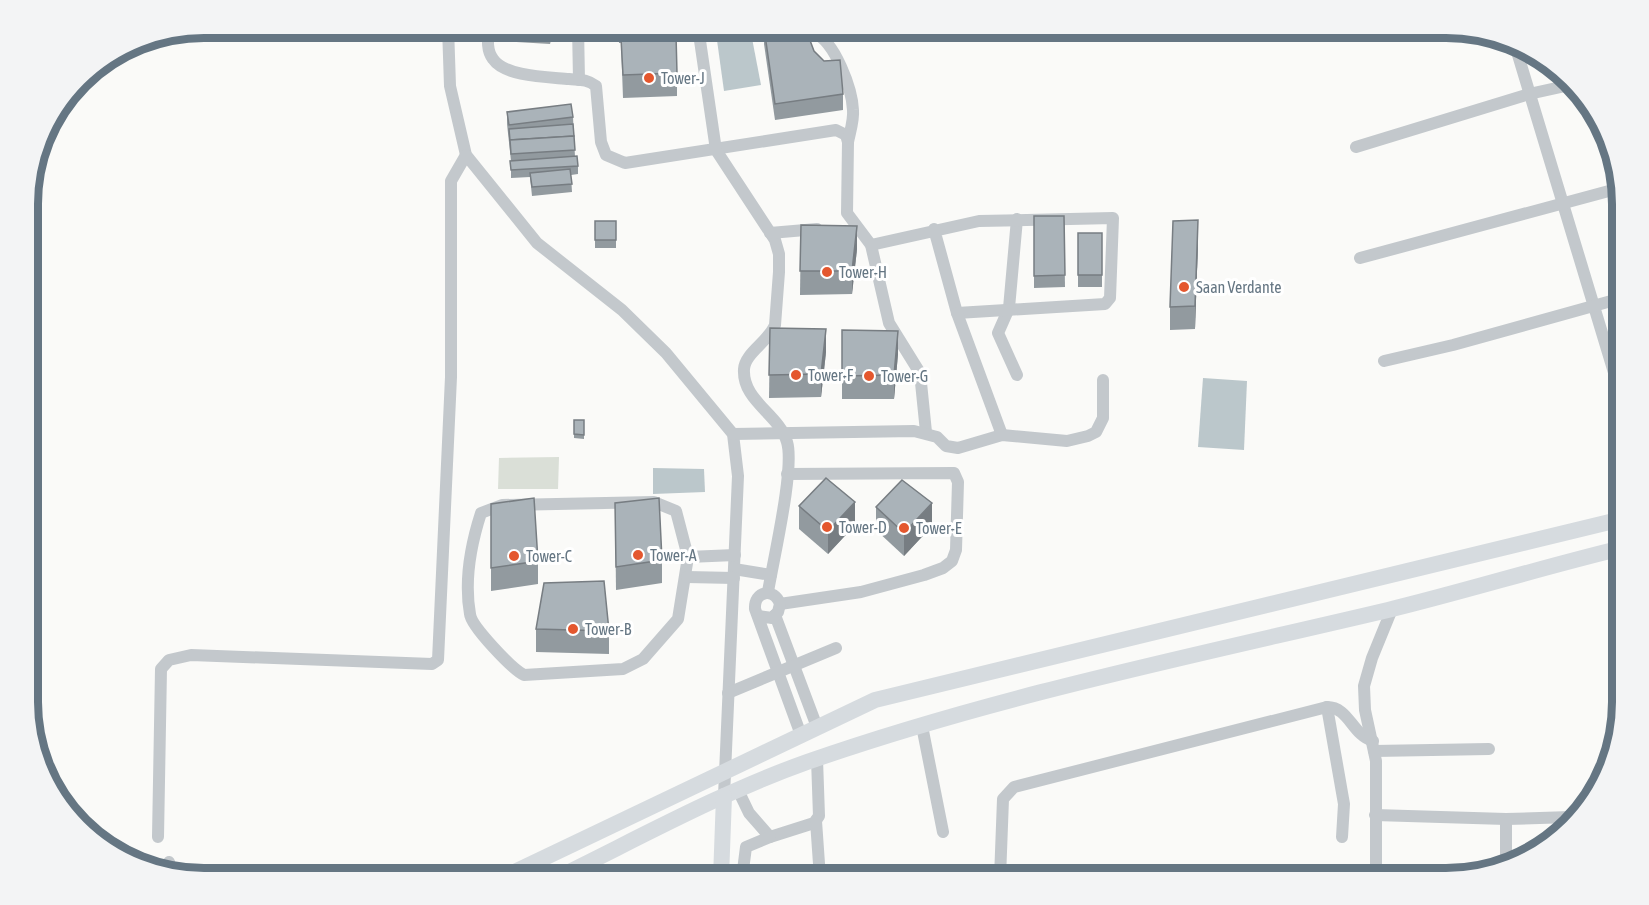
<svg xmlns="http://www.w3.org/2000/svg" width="1649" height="905" font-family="'Asap Condensed',sans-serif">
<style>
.green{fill:#dadfd7}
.water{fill:#bbc7cb}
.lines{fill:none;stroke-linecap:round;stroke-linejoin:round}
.street{stroke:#c3c8cc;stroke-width:12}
.secondary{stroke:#d6dbdf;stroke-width:16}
.wall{fill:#929a9f}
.shaded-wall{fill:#777d82}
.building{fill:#aab3b9;stroke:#777d82;stroke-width:1.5}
.poi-dot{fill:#e4572e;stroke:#fff;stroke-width:2}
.labels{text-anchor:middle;stroke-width:6;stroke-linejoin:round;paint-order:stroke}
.poi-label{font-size:16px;fill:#657683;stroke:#fff;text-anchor:start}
.rim{fill:none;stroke:#657683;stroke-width:8}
</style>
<rect width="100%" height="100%" fill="#fafaf8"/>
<path class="green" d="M559,457l-1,32h-60l1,-31z"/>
<g class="water">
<path d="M716,33h35l10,52 -37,6z"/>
<path d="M1203,378l44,3 -3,69 -46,-3z"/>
<path d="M653,468l51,1 1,23 -52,2z"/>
</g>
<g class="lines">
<g class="street">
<path d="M448,27l2,59 16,69 71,88 85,67 44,43 67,81 5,42 -14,320"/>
<path d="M489,27c-1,11 -3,23 4,32 12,18 56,18 76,20 11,1 18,0 27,7l5,56 5,13 19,8 211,-33 10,5 2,7 -1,71 24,32 18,78 31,50 6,59"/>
<path d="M578,27l1,53"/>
<path d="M698,27l18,123 59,90 4,14v18l-4,53c-7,17 -30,28 -31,44 -2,32 35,45 43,73 8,26 -14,119 -19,150"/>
<path d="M1369,27l14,2 15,-2"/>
<path d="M791,32c7,0 17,-2 23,1 21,8 38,56 39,77 1,10 -3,22 -5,32"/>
<path d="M1515,45l107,354"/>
<path d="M1356,147l173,-53 41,-9"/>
<path d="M1017,219l-8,89 -11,25 19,42"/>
<path d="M770,233l47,-4"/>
<path d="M871,245l108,-24 134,-3 -3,80 -5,6 -148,9 -23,-84"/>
<path d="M1360,258l260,-70"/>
<path d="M957,313l45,122"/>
<path d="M1384,361l69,-16 169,-47"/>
<path d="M733,434l181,-3 23,6 9,9 12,2 44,-13 65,6 21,-5 8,-4 7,-14v-38"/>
<path d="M688,557l-10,62 -35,40 -20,10 -99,6c-12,-6 -53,-49 -54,-61 -6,-34 1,-70 11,-101l21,-8 152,-3 22,9 12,46 47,-2"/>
<path d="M734,569l37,6"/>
<path d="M687,577l47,1"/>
<path d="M780,604l81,-12 63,-17 19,-7 9,-7 4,-11 2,-68 -4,-9 -167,1"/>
<path d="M775,615l42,112"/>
<path d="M759,616l13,2 6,-6 2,-8c-6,-17 -26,-13 -25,5l46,126"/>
<path d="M728,693l108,-45"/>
<path d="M1327,707l17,97 -2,33"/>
<path d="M922,726l21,106"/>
<path d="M1374,751l115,-2"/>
<path d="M738,790l11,23 21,24 44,-14 5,-7 -2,-57"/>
<path d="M1375,815l131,4 65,-2"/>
<path d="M1506,819v44"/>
<path d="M816,821l4,57"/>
<path d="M158,837l3,-168 8,-9 22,-5 241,9 6,-4 13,-283v-196l15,-26"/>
<path d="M168,869l1,-7"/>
<path d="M1226,873l149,-1"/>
<path d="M742,878l4,-31 24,-10"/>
<path d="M1000,878l3,-79 11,-12 313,-80c22,0 25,28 46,34"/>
<path d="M1376,878v-117l-11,-51 -1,-24 8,-28 20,-49"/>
</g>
<g class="secondary">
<path d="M502,878l373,-178 747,-181"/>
<path d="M557,878c82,-40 163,-85 250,-116 189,-66 386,-106 581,-152 78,-19 155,-43 234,-62"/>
<path d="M721,878l3,-82"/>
</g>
</g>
<g class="wall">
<path d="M203,27h38v8l-38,-1z"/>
<path d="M499,27h53l-2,17 -51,-3z"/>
<path d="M618,27h55l4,46v23l-54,2 -2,-55h-2z"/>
<path d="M764,28l50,23 29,43v16l-68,10 -11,-76z"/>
<path d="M168,34l-1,8 -32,-1 1,-1z"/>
<path d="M507,112l66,5 2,40 3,9v8l-7,1 1,17 -40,4 -2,-19 -19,1v-17l-4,-37z"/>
<path d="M1034,216h30l1,71 -31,1z"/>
<rect x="595" y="221" width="21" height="27"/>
<path d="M801,225l56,24 -5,45 -52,1z"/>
<rect x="1078" y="233" width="24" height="54"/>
<path d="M1198,243l-3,86 -25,1v-23z"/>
<path d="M770,328l56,24 -5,45 -52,1z"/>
<path d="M842,330l56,24 -4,45h-52z"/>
<path d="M584,420v19l-10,-1v-4z"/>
<path d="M615,503l47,57v23l-46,7z"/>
<path d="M491,504l47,57v23l-47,7z"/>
<path d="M799,506l56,19 -27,29 -29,-25z"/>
<path d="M876,507l56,19 -28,30 -28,-26z"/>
<path d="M536,629l73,2v23l-73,-2z"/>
</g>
<g class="shaded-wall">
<path d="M550,27h2l-2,17z"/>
<path d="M1198,220v23l-3,86v-23z"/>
<path d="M857,226v23l-5,45v-23z"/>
<path d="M826,329v23l-5,45v-23z"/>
<path d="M898,331v23l-4,45v-24z"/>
<path d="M855,502v23l-27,29v-23z"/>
<path d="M932,503v23l-28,30v-23z"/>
</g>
<g class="building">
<path d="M771,27h34l9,24 10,10 16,-1 3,34 -68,10 -11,-76z"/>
<path d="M676,35l1,38 -54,2 -2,-37z"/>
<path d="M571,104l2,13 -64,8 -2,-13z"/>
<path d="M573,124l1,12 -64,4v1l-1,-12z"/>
<path d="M574,136l1,14 -64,4 -1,-14z"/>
<path d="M577,156l1,10 -67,4 -1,-9z"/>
<path d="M570,169l2,15 -40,3 -2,-14z"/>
<path d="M1034,216h30l1,59 -31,1z"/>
<path d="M1198,220l-3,86 -25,1 3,-86z"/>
<rect x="595" y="221" width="21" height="19"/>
<path d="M801,225l56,1 -5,45h-52z"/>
<rect x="1078" y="233" width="24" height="42"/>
<path d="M770,328l56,1 -5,45 -52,1z"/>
<path d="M842,330l56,1 -4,44 -52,1z"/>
<path d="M574,420h10v15l-10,-1z"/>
<path d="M826,478l29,24 -27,29 -29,-25z"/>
<path d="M902,480l30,23 -28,30 -28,-26z"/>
<path d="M534,498l4,63 -47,7v-64z"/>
<path d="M659,498l3,62 -46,7 -1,-64z"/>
<path d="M604,581l5,50 -73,-2 8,-46z"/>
</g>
<g class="poi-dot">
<circle cx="649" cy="78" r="6"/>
<circle cx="827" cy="272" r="6"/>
<circle cx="1184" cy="287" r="6"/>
<circle cx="796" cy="375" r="6"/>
<circle cx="869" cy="376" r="6"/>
<circle cx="827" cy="527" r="6"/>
<circle cx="904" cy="528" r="6"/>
<circle cx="638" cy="555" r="6"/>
<circle cx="514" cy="556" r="6"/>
<circle cx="573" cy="629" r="6"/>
</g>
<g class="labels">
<g class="poi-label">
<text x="661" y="84">Tower-J</text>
<text x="839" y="278">Tower-H</text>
<text x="1196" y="293">Saan Verdante</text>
<text x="808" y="381">Tower-F</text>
<text x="881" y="382">Tower-G</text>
<text x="839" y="533">Tower-D</text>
<text x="916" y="534">Tower-E</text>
<text x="650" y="561">Tower-A</text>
<text x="526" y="562">Tower-C</text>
<text x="585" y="635">Tower-B</text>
</g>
</g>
<path d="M0 0H1649V905H0ZM204 38H1446A166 166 0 0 1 1612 204V702A166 166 0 0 1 1446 868H204A166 166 0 0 1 38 702V204A166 166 0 0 1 204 38Z" fill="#f3f4f5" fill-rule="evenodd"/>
<path class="rim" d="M204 38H1446A166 166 0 0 1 1612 204V702A166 166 0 0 1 1446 868H204A166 166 0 0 1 38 702V204A166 166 0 0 1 204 38Z"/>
</svg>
